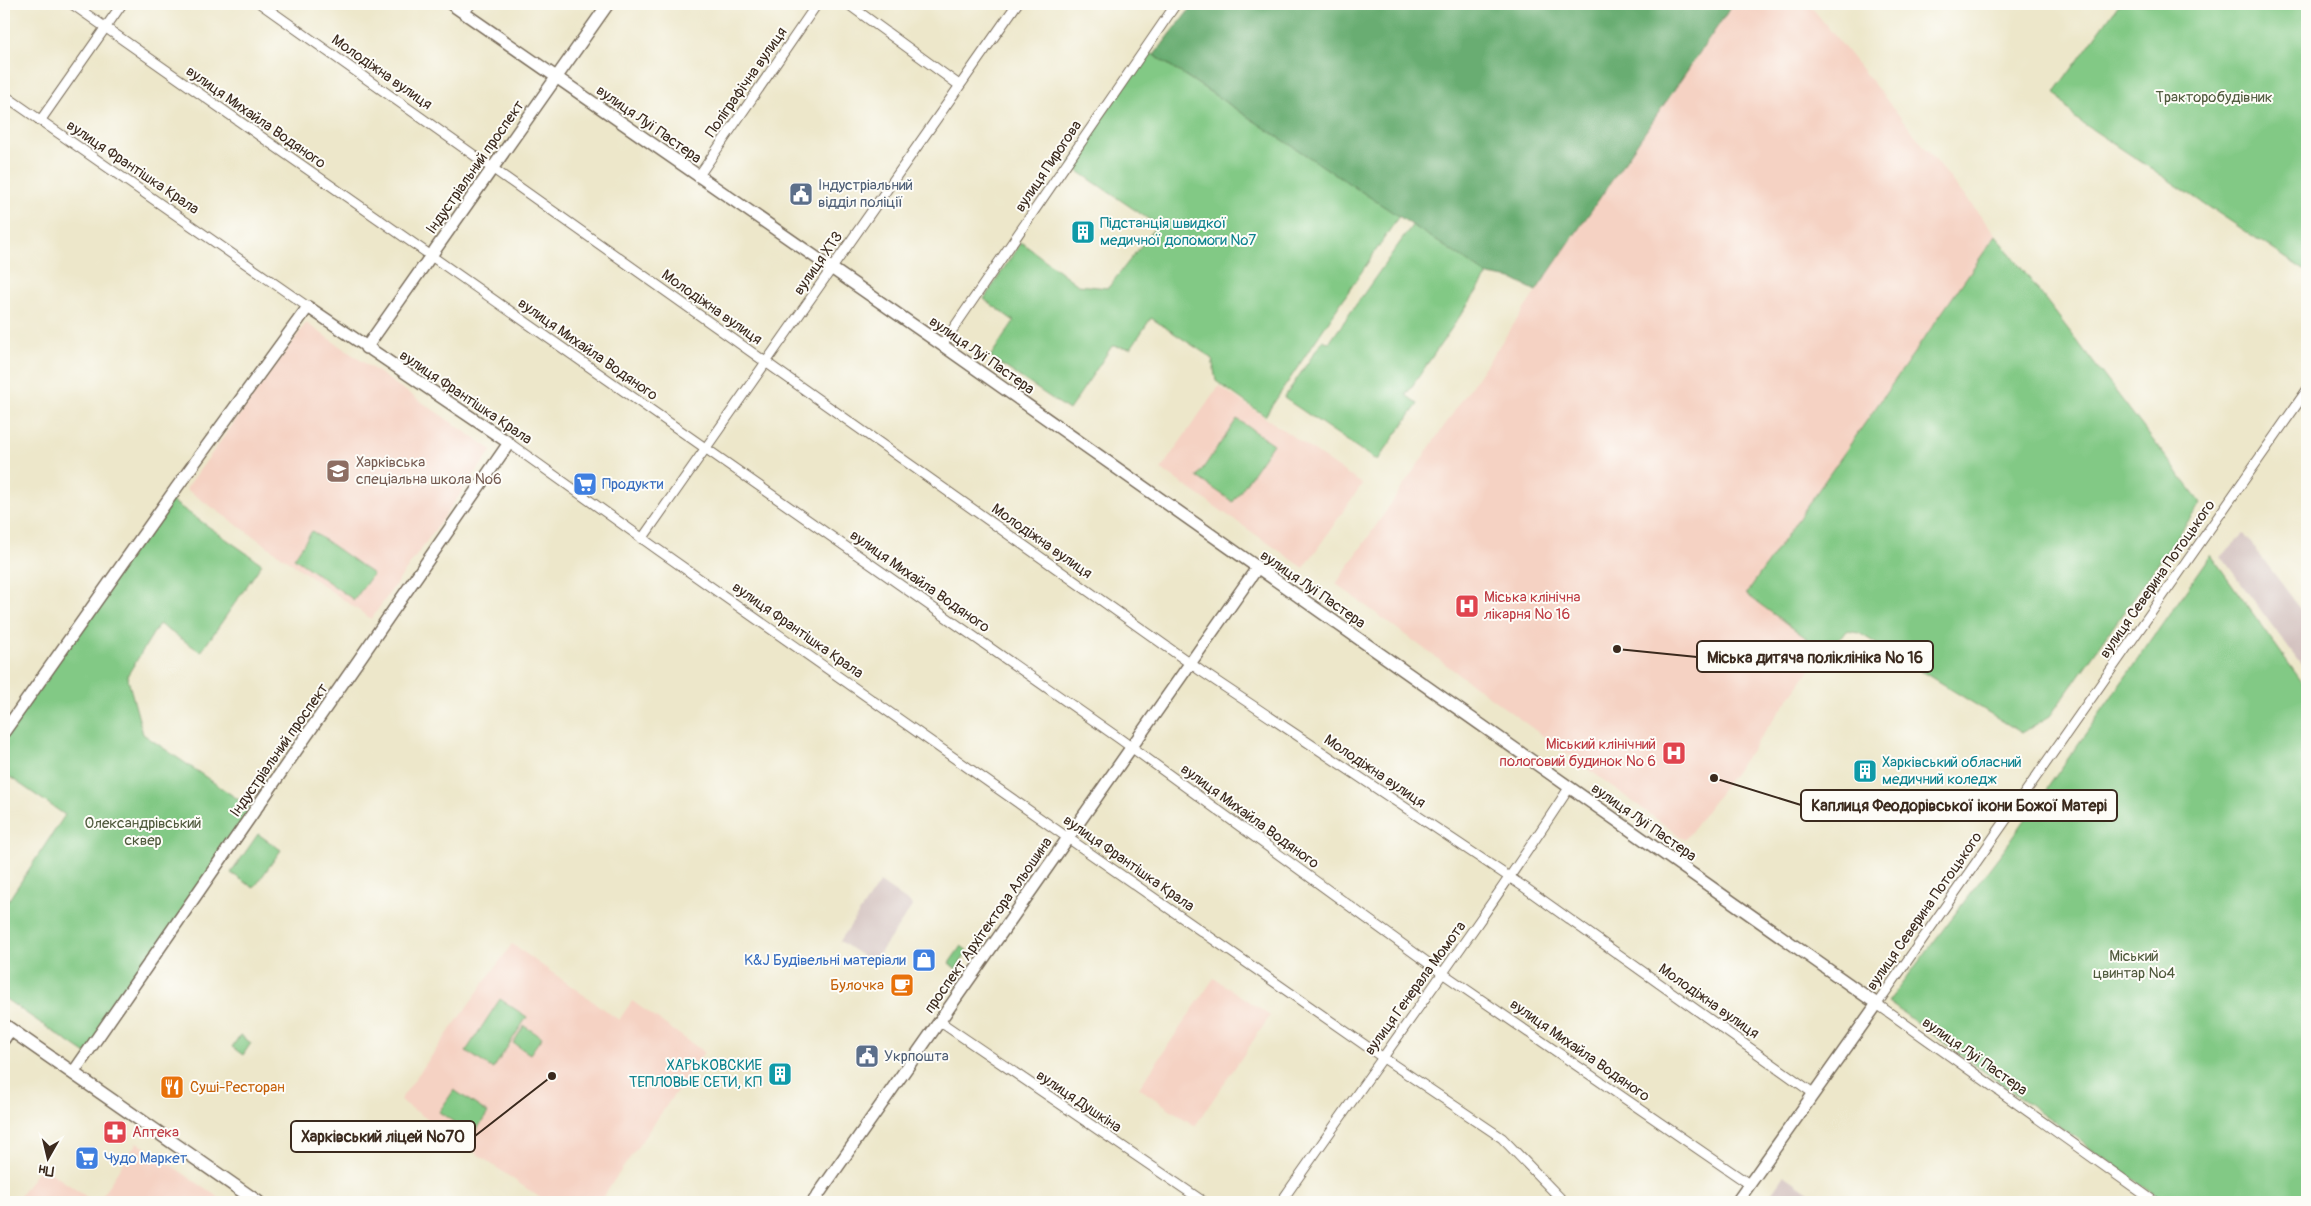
<svg xmlns="http://www.w3.org/2000/svg" width="2311" height="1206" font-family="Pangolin,sans-serif">
<style>
.built{fill:#f5d2c3}
.industrial{fill:#d1bfbd}
.green{fill:#82c985;stroke:#5e7a52}
.forest{fill:#69ad72;stroke:#526c48}
.lines{fill:none;stroke-linecap:round;stroke-linejoin:round}
.minor-casing{stroke:#796c5a;stroke-width:11}
.tertiary-casing{stroke:#796c5a;stroke-width:14}
.secondary-casing{stroke:#796c5a;stroke-width:15}
.minor{stroke:#fff;stroke-width:9}
.tertiary{stroke:#fff;stroke-width:11}
.secondary{stroke:#fff;stroke-width:12}
.labels{text-anchor:middle;stroke-width:4;stroke-linejoin:round;paint-order:stroke}
.street-label{font-size:15px;fill:#3b2a1e;stroke:#fdfcf7}
.park-label{font-size:15px;fill:#505a3d;stroke:#fdfcf7}
.service-label{font-size:15px;fill:#4e5e75;stroke:#fdfcf7;text-anchor:start}
.culture-label{font-size:15px;fill:#0d838f;stroke:#fdfcf7;text-anchor:start}
.education-label{font-size:15px;fill:#785e54;stroke:#fdfcf7;text-anchor:start}
.shop-label{font-size:15px;fill:#366cbe;stroke:#fdfcf7;text-anchor:start}
.health-label{font-size:15px;fill:#be3a42;stroke:#fdfcf7;text-anchor:start}
.food-label{font-size:15px;fill:#c56008;stroke:#fdfcf7;text-anchor:end}
.leader{fill:none;stroke:#3b2a1e;stroke-width:2}
.callout-dot{fill:#3b2a1e;stroke:#fdfcf7;stroke-width:2}
.callout{fill:#fdfcf7;stroke:#3b2a1e;stroke-width:2}
.callout-label{font-size:16px;text-anchor:middle;font-weight:bold;fill:#3b2a1e}
</style>
<rect width="100%" height="100%" fill="#fdfcf7"/>
<filter id="ink" filterUnits="userSpaceOnUse"><feTurbulence type="fractalNoise" baseFrequency=".02" numOctaves="2"/><feDisplacementMap in="SourceGraphic" scale="10" xChannelSelector="R" yChannelSelector="G"/><feConvolveMatrix kernelMatrix="1 2 1 2 8 2 1 2 1" color-interpolation-filters="sRGB"/></filter>
<filter id="wash" filterUnits="userSpaceOnUse"><feTurbulence type="fractalNoise" baseFrequency=".0096" numOctaves="4" result="noise"/><feDisplacementMap in="SourceGraphic" scale="20" xChannelSelector="R" yChannelSelector="G"/><feGaussianBlur stdDeviation="1.12" result="paint"/><feColorMatrix in="noise" values="0 0 0 0 0 0 0 0 0 0 0 0 0 0 0 0 0 1.4 0 .05"/><feComposite in="paint" operator="in"/></filter>
<g filter="url(#wash)">
<rect width="100%" height="100%" fill="#ede7ca"/>
<g class="built">
<path d="M1733,4h76l187,231 -250,359 78,57 -139,189 -349,-256z"/>
<path d="M306,323l186,127 -121,169 -185,-130z"/>
<path d="M1219,386l143,98 -58,84 -143,-99z"/>
<path d="M512,944l107,76 13,-19 72,51 -105,150h-53l-146,-102z"/>
<path d="M1214,978l56,38 -75,110 -56,-38z"/>
<path d="M137,1142l69,47 19,13h-127z"/>
<path d="M41,1166l53,36h-78z"/>
</g>
<g class="industrial">
<path d="M2244,534l63,83v56l-86,-117z"/>
<path d="M880,882l33,23 -40,58 -33,-22z"/>
<path d="M1784,1175l39,27h-58z"/>
</g>
<g class="green">
<path d="M2119,4h188v268l-232,-154 -20,-26z"/>
<path d="M1149,52l250,164 -134,200 -49,-35 -4,-23 -61,-40 -20,30 -19,-2 -43,64 -79,-53 24,-36 -30,-22 37,-57 57,43 30,3 49,-63 -88,-60z"/>
<path d="M1413,224l75,51 -82,120 12,9 -41,57 -93,-63 39,-58 6,3z"/>
<path d="M1996,235l205,268 -151,213 -28,17 -163,-100 -12,-2 -23,20 -78,-57z"/>
<path d="M1237,419l36,25 -40,58 -36,-25z"/>
<path d="M169,499l93,65 -61,88 -42,-28 -32,52 16,58 112,77 -169,243 -82,-56v-91l61,-92 -61,-42v-35z"/>
<path d="M312,531l61,43 -19,26 -60,-42z"/>
<path d="M2211,555l96,134v513h-142l-277,-200 120,-158z"/>
<path d="M258,834l23,16 -27,38 -23,-15z"/>
<path d="M961,946l7,5 -12,18 -7,-6z"/>
<path d="M500,999l27,18 -34,52 -27,-18z"/>
<path d="M524,1026l18,11 -12,17 -17,-11z"/>
<path d="M240,1035l11,8 -8,12 -11,-8z"/>
<path d="M454,1090l34,23 -15,22 -34,-23z"/>
</g>
<path class="forest" d="M1194,4h539l-197,287 -24,-12 -24,-4 -334,-220z"/>
</g>
<g filter="url(#ink)">
<g class="lines">
<g class="minor-casing">
<g id="minor">
<path d="M72,4l1048,735 315,229 314,216"/>
<path d="M261,4l940,667 323,216 289,206"/>
<path d="M848,4l111,81"/>
<path d="M464,13l7,-9"/>
<path d="M4,95l304,212"/>
<path d="M40,121l82,-117"/>
<path d="M698,177l119,-173"/>
<path d="M942,345l234,-341"/>
<path d="M509,443l148,106 411,289 314,219 120,81 62,64"/>
<path d="M642,539l375,-535"/>
<path d="M939,1021l265,181"/>
<path d="M1281,1202c96,-138 196,-273 288,-414"/>
<path d="M2155,1202l-278,-198 430,-614"/>
</g>
</g>
<g class="tertiary-casing">
<g id="tertiary">
<path d="M451,4l491,341 935,659 -140,198"/>
<path d="M366,348l242,-344"/>
<path d="M4,732l173,-245 131,-180 201,136 -436,630"/>
<path d="M4,1039l6,-9"/>
<path d="M813,1202l444,-634"/>
</g>
</g>
<g class="secondary-casing">
<path id="secondary" d="M4,1025l254,177"/>
</g>
<use href="#minor" class="minor"/>
<use href="#tertiary" class="tertiary"/>
<use href="#secondary" class="secondary"/>
</g>
</g>
<defs>
<g id="civic-square" transform="scale(1.25)"><rect x="-9" y="-9" width="18" height="18" rx="4" fill="#5c6f8a" stroke="#fdfcf7"/><path d="M-.6-6.5H3V-4.5H.6V-3L4-1V1h2V6H-6V1h2V-1L-.6-3ZM-1.2 2.5V6h2.4V2.5Z" fill="#fff"/></g>
<g id="building-square" transform="scale(1.25)"><rect x="-9" y="-9" width="18" height="18" rx="4" fill="#0f9aa8" stroke="#fdfcf7"/><path d="M-4-6H4V6H1V3H-1V6H-4ZM-2.5-4.3h1.7v1.8h-1.7ZM.8-4.3h1.7v1.8H.8ZM-2.5-1h1.7V.8h-1.7ZM.8-1h1.7V.8H.8Z" fill="#fff"/></g>
<g id="school-square" transform="scale(1.25)"><rect x="-9" y="-9" width="18" height="18" rx="4" fill="#8d6e63" stroke="#fdfcf7"/><path d="M0-5L7-2L0 1L-7-2ZM-4 1L0 2.5L4 1V4Q0 6-4 4Z" fill="#fff"/></g>
<g id="supermarket-square" transform="scale(1.25)"><rect x="-9" y="-9" width="18" height="18" rx="4" fill="#3f7fe0" stroke="#fdfcf7"/><path d="M-6-5.5h2.5l.6 2H6L4.5 2H-2.5L-4.4-4H-6ZM-1.5 3.2a1.3 1.3 0 1 0 .1 0ZM3 3.2a1.3 1.3 0 1 0 .1 0Z" fill="#fff"/></g>
<g id="hospital-square" transform="scale(1.25)"><rect x="-9" y="-9" width="18" height="18" rx="4" fill="#e0444e" stroke="#fdfcf7"/><path d="M-5-5h3v3.5h4V-5h3V5h-3V1.5h-4V5h-3Z" fill="#fff"/></g>
<g id="shop-square" transform="scale(1.25)"><rect x="-9" y="-9" width="18" height="18" rx="4" fill="#3f7fe0" stroke="#fdfcf7"/><path d="M-5-2.5h2.3a2.7 3.5 0 0 1 5.4 0H5L5.5 6h-11ZM-1.5-2.5h3a1.5 2.3 0 0 0-3 0Z" fill="#fff"/></g>
<g id="cafe-square" transform="scale(1.25)"><rect x="-9" y="-9" width="18" height="18" rx="4" fill="#e8710a" stroke="#fdfcf7"/><path d="M-5.5-4.5H6V0H3Q3 3.5 0 3.5H-2.5Q-5.5 3.5-5.5 0ZM3-3.2v2h1.7v-2ZM-6 4.5H4V6H-6Z" fill="#fff"/></g>
<g id="restaurant-square" transform="scale(1.25)"><rect x="-9" y="-9" width="18" height="18" rx="4" fill="#e8710a" stroke="#fdfcf7"/><path d="M-5-6h1v4h1v-4h1v4h1v-4h1v5L-1.5 .5V6h-2V.5L-5-1ZM5-6V6H3V1.5H1.5Q1.5-4 5-6Z" fill="#fff"/></g>
<g id="pharmacy-square" transform="scale(1.25)"><rect x="-9" y="-9" width="18" height="18" rx="4" fill="#e0444e" stroke="#fdfcf7"/><path d="M-2-6h4v4h4v4h-4v4h-4v-4h-4v-4h4Z" fill="#fff"/></g>
</defs>
<g fill-rule="evenodd">
<use href="#civic-square" x="801" y="194"/>
<use href="#building-square" x="1083" y="232"/>
<use href="#school-square" x="338" y="471"/>
<use href="#supermarket-square" x="585" y="484"/>
<use href="#hospital-square" x="1467" y="606"/>
<use href="#hospital-square" x="1674" y="753"/>
<use href="#building-square" x="1865" y="771"/>
<use href="#shop-square" x="924" y="960"/>
<use href="#cafe-square" x="902" y="985"/>
<use href="#civic-square" x="867" y="1056"/>
<use href="#building-square" x="780" y="1074"/>
<use href="#restaurant-square" x="172" y="1087"/>
<use href="#pharmacy-square" x="115" y="1132"/>
<use href="#supermarket-square" x="87" y="1158"/>
</g>
<g class="labels">
<g class="street-label">
<text transform="translate(382 72) rotate(35)" y="5">Молодіжна вулиця</text>
<text transform="translate(746 82) rotate(-55)" y="5">Поліграфічна вулиця</text>
<text transform="translate(256 117) rotate(35)" y="5">вулиця Михайла Водяного</text>
<text transform="translate(649 124) rotate(35)" y="5">вулиця Луї Пастера</text>
<text transform="translate(1048 166) rotate(-56)" y="5">вулиця Пирогова</text>
<text transform="translate(133 167) rotate(34)" y="5">вулиця Франтішка Крала</text>
<text transform="translate(475 167) rotate(-55)" y="5">Індустріальний проспект</text>
<text transform="translate(818 263) rotate(-55)" y="5">вулиця ХТЗ</text>
<text transform="translate(712 307) rotate(35)" y="5">Молодіжна вулиця</text>
<text transform="translate(588 349) rotate(35)" y="5">вулиця Михайла Водяного</text>
<text transform="translate(982 355) rotate(35)" y="5">вулиця Луї Пастера</text>
<text transform="translate(466 397) rotate(34)" y="5">вулиця Франтішка Крала</text>
<text transform="translate(1042 541) rotate(35)" y="5">Молодіжна вулиця</text>
<text transform="translate(2157 579) rotate(-55)" y="5">вулиця Северина Потоцького</text>
<text transform="translate(920 581) rotate(35)" y="5">вулиця Михайла Водяного</text>
<text transform="translate(1313 589) rotate(35)" y="5">вулиця Луї Пастера</text>
<text transform="translate(798 630) rotate(35)" y="5">вулиця Франтішка Крала</text>
<text transform="translate(279 750) rotate(-55)" y="5">Індустріальний проспект</text>
<text transform="translate(1375 771) rotate(34)" y="5">Молодіжна вулиця</text>
<text transform="translate(1250 816) rotate(36)" y="5">вулиця Михайла Водяного</text>
<text transform="translate(1644 822) rotate(35)" y="5">вулиця Луї Пастера</text>
<text transform="translate(1129 863) rotate(35)" y="5">вулиця Франтішка Крала</text>
<text transform="translate(1924 911) rotate(-55)" y="5">вулиця Северина Потоцького</text>
<text transform="translate(988 925) rotate(-55)" y="5">проспект Архітектора Альошина</text>
<text transform="translate(1415 988) rotate(-54)" y="5">вулиця Генерала Момота</text>
<text transform="translate(1709 1001) rotate(35)" y="5">Молодіжна вулиця</text>
<text transform="translate(1580 1050) rotate(35)" y="5">вулиця Михайла Водяного</text>
<text transform="translate(1975 1056) rotate(35)" y="5">вулиця Луї Пастера</text>
<text transform="translate(1079 1101) rotate(34)" y="5">вулиця Душкіна</text>
</g>
<g class="park-label">
<text x="2214" y="102">Тракторобудівник</text>
<text x="143" y="828">Олександрівський<tspan x="143" dy="17">сквер</tspan></text>
<text x="2134" y="961">Міський<tspan x="2134" dy="17">цвинтар №4</tspan></text>
</g>
<g class="service-label">
<text x="818" y="190">Індустріальний<tspan x="818" dy="17">відділ поліції</tspan></text>
<text x="884" y="1061">Укрпошта</text>
</g>
<g class="culture-label">
<text x="1100" y="228">Підстанція швидкої<tspan x="1100" dy="17">медичної допомоги №7</tspan></text>
<text x="1882" y="767">Харківський обласний<tspan x="1882" dy="17">медичний коледж</tspan></text>
<text x="762" y="1070" text-anchor="end">ХАРЬКОВСКИЕ<tspan x="762" dy="17">ТЕПЛОВЫЕ СЕТИ, КП</tspan></text>
</g>
<g class="education-label">
<text x="356" y="467">Харківська<tspan x="356" dy="17">спеціальна школа №6</tspan></text>
</g>
<g class="shop-label">
<text x="602" y="489">Продукти</text>
<text x="906" y="965" text-anchor="end">K&amp;J Будівельні матеріали</text>
<text x="104" y="1163">Чудо Маркет</text>
</g>
<g class="health-label">
<text x="1484" y="602">Міська клінічна<tspan x="1484" dy="17">лікарня № 16</tspan></text>
<text x="1656" y="749" text-anchor="end">Міський клінічний<tspan x="1656" dy="17">пологовий будинок № 6</tspan></text>
<text x="132" y="1137">Аптека</text>
</g>
<g class="food-label">
<text x="884" y="990">Булочка</text>
<text x="190" y="1092" text-anchor="start">Суші-Ресторан</text>
</g>
</g>
<path class="leader" d="M1617 649L1697 657M1714 778L1801 805M552 1076L475 1136"/>
<g class="callout-dot">
<circle cx="1617" cy="649" r="5"/>
<circle cx="1714" cy="778" r="5"/>
<circle cx="552" cy="1076" r="5"/>
</g>
<g class="callout">
<rect x="1697" y="641" width="236" height="31" rx="5"/>
<rect x="1801" y="790" width="316" height="31" rx="5"/>
<rect x="291" y="1121" width="184" height="31" rx="5"/>
</g>
<g class="callout-label">
<text x="1815" y="663">Міська дитяча поліклініка № 16</text>
<text x="1959" y="811">Каплиця Феодорівської ікони Божої Матері</text>
<text x="383" y="1142">Харківський ліцей №70</text>
</g>
<rect width="2311" height="1206" fill="none" stroke="#fdfcf7" stroke-width="20"/>
<g transform="translate(48 1158) rotate(188)" stroke="#fdfcf7" stroke-width="4" paint-order="stroke">
<path d="M0-4L9 19L0 12L-9 19Z" fill="#3b2a1e"/>
<text y="-8" font-size="14" font-weight="bold" text-anchor="middle" fill="#3b2a1e">Пн</text>
</g>
</svg>
